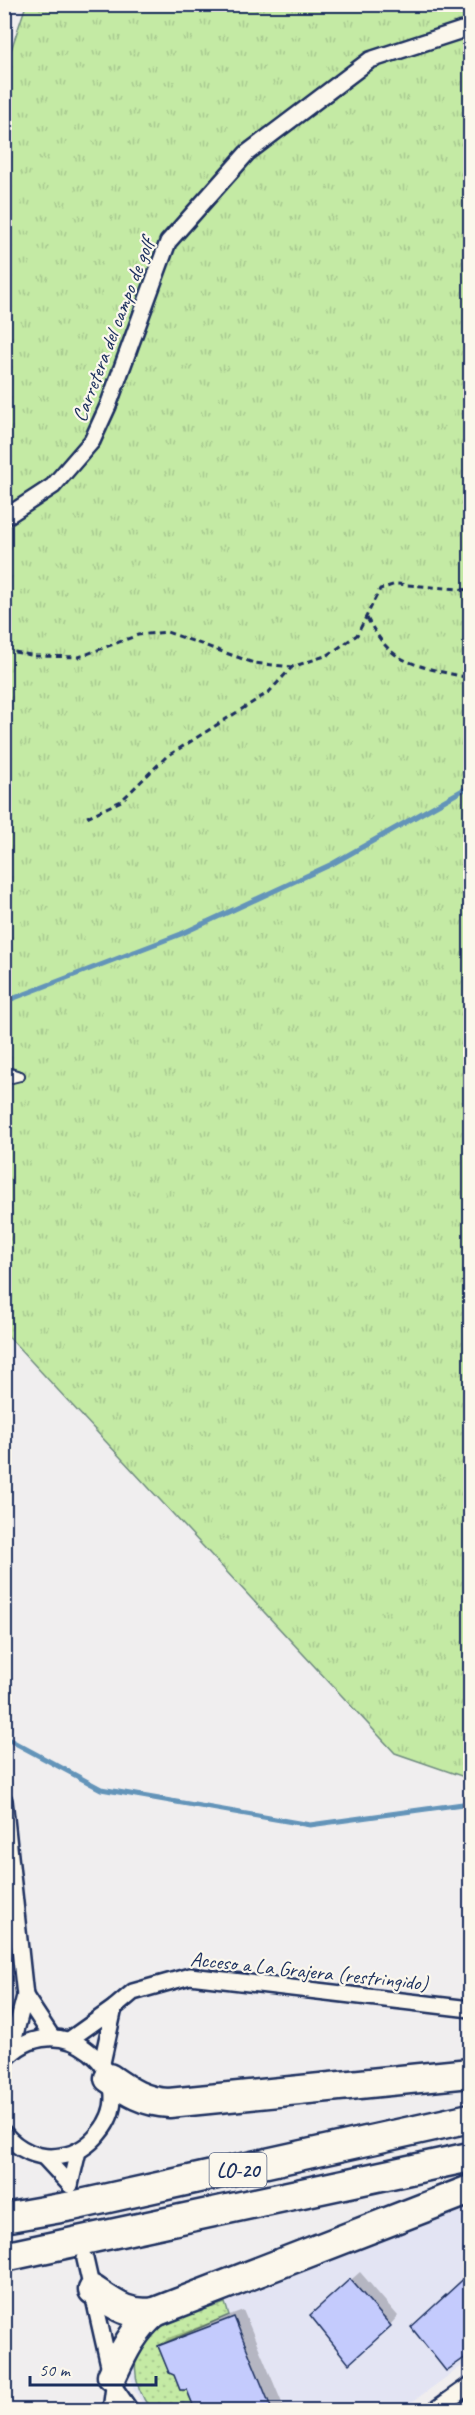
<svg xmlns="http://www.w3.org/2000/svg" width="475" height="2415" font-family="Caveat,sans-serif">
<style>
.built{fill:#e3e4f3}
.park{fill:url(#park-tufts);stroke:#708c81;stroke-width:1.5}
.garden{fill:url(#garden-dots);stroke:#708c81;stroke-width:1.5}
.shadow{fill:#0003}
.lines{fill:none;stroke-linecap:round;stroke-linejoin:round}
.stream{stroke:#6494b9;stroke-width:5}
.building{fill:#c4cbfd;stroke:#1b2f5e;stroke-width:1.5}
.service-casing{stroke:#1b2f5e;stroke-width:12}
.minor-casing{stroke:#1b2f5e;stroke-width:20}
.motorway-casing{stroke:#1b2f5e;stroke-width:33}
.path{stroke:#1b2f5e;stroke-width:3;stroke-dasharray:6 4.5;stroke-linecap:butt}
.service{stroke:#fbf7ec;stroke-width:8}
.minor{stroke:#fbf7ec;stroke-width:15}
.motorway{stroke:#fbf7ec;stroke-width:28}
.labels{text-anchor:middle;stroke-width:4.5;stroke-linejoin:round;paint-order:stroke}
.shield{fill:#fbf7ec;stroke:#5e6b89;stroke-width:1.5}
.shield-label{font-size:20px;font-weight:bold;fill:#1b2f5e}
.street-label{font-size:21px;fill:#1b2f5e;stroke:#fbf7ec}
</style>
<defs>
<pattern id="park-tufts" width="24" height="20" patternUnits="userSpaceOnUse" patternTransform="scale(1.5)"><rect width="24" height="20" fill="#c4eaa4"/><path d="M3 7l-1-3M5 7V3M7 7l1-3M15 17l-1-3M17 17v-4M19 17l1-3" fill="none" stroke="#a8c990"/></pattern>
<pattern id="garden-dots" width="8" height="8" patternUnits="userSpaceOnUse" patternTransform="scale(1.5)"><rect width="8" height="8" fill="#c4eaa4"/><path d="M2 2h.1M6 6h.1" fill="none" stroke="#a8c990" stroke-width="1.8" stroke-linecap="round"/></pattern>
</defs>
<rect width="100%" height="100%" fill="#f0eeef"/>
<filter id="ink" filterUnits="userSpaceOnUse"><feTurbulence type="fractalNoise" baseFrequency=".0167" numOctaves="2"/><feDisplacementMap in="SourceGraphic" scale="12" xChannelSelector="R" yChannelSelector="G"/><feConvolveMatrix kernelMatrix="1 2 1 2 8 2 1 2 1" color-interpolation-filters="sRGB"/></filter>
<g filter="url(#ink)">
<path class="built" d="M470,2206v154l-69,50h-254l-13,-20 -5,-24 15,-31z"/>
<path class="park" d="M26,5h444v1774l-75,-26 -390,-420 -1,-1262z"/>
<path class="garden" d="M225,2303l4,12 -71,31 11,26 5,3 6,15h7l8,19 6,1h-50c-19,-26 -24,-60 4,-82 13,-9 53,-19 70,-25z"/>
<g class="shadow">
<path d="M360,2272l38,44 -8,9 -69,-19z"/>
<path d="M470,2274v78l-24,17 -24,-50z"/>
<path d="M243,2310l42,100h-83l-42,-64 8,-8z"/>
</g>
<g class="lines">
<g class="stream">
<path d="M4,1002l177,-68 151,-70 138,-78"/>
<path d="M4,1737l97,52 209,36 160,-22"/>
</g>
</g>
<g class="building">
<path d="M470,2273v81l-24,17 -35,-44z"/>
<path d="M350,2279l41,47 -42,38 -39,-49z"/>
<path d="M234,2317l38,93h-77l-8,-20h-7l-6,-15 -5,-2 -11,-27z"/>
</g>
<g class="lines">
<g class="service-casing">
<g id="service">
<path d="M4,1071l16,5"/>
<path d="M4,1080l16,-4"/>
</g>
</g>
<g class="minor-casing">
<g id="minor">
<path d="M4,518l49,-32 39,-45 16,-35 60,-164 79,-89 123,-93 92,-30h8"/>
<path d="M4,1800l21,196 -15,58"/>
<path d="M25,1996l27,41"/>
<path d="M69,2040l45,-32 19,-16 57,-16 280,33"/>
<path d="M4,2061c53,-62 144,14 95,72 -9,12 -23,21 -38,23 -22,4 -43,-6 -57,-23"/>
<path d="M102,2063l12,-55"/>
<path d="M44,2157l26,28"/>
<path d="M70,2185l8,-34"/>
<path d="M85,2259l29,128 -3,23"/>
<path d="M114,2387l16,23"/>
<path d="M435,2410l35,-25"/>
</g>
</g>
<g class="motorway-casing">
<g id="motorway">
<path d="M109,2078c20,14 35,24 60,25l301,-30"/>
<path d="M4,2218l68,-12 398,-88"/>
<path d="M4,2257l466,-100"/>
<path d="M93,2290c22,15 35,26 62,22l315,-122"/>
<path d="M112,2376c11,-24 22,-47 43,-64"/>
</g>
</g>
<g class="path">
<path d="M367,618c8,14 17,30 32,39 16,10 52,17 71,21"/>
<path d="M4,650l32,6 43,1 59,-22 29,-3 87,31 38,4 36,-12 29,-20 23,-46 16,-5 74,6"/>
<path d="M87,817l34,-16 45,-44 103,-65 23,-25"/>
</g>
<use href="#service" class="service"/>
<use href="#minor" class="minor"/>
<use href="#motorway" class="motorway"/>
</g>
</g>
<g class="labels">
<rect class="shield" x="209.5" y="2153" width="57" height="34" rx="4.5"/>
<g class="shield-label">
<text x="238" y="2177">LO-20</text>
</g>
<g class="street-label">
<text transform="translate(113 330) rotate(-69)" y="7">Carretera del campo de golf</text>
<text transform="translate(309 1971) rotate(6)" y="7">Acceso a La Grajera (restringido)</text>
</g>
</g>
<rect width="475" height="2415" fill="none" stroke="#fbf7ec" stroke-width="24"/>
<rect x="12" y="12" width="451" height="2391" fill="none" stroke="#1b2f5e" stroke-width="2" filter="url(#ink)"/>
<path d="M30 2376v9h126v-9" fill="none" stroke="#1b2f5e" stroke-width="3"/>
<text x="39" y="2376" font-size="18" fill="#1b2f5e" stroke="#fbf7ec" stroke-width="4.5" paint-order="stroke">50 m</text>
</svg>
